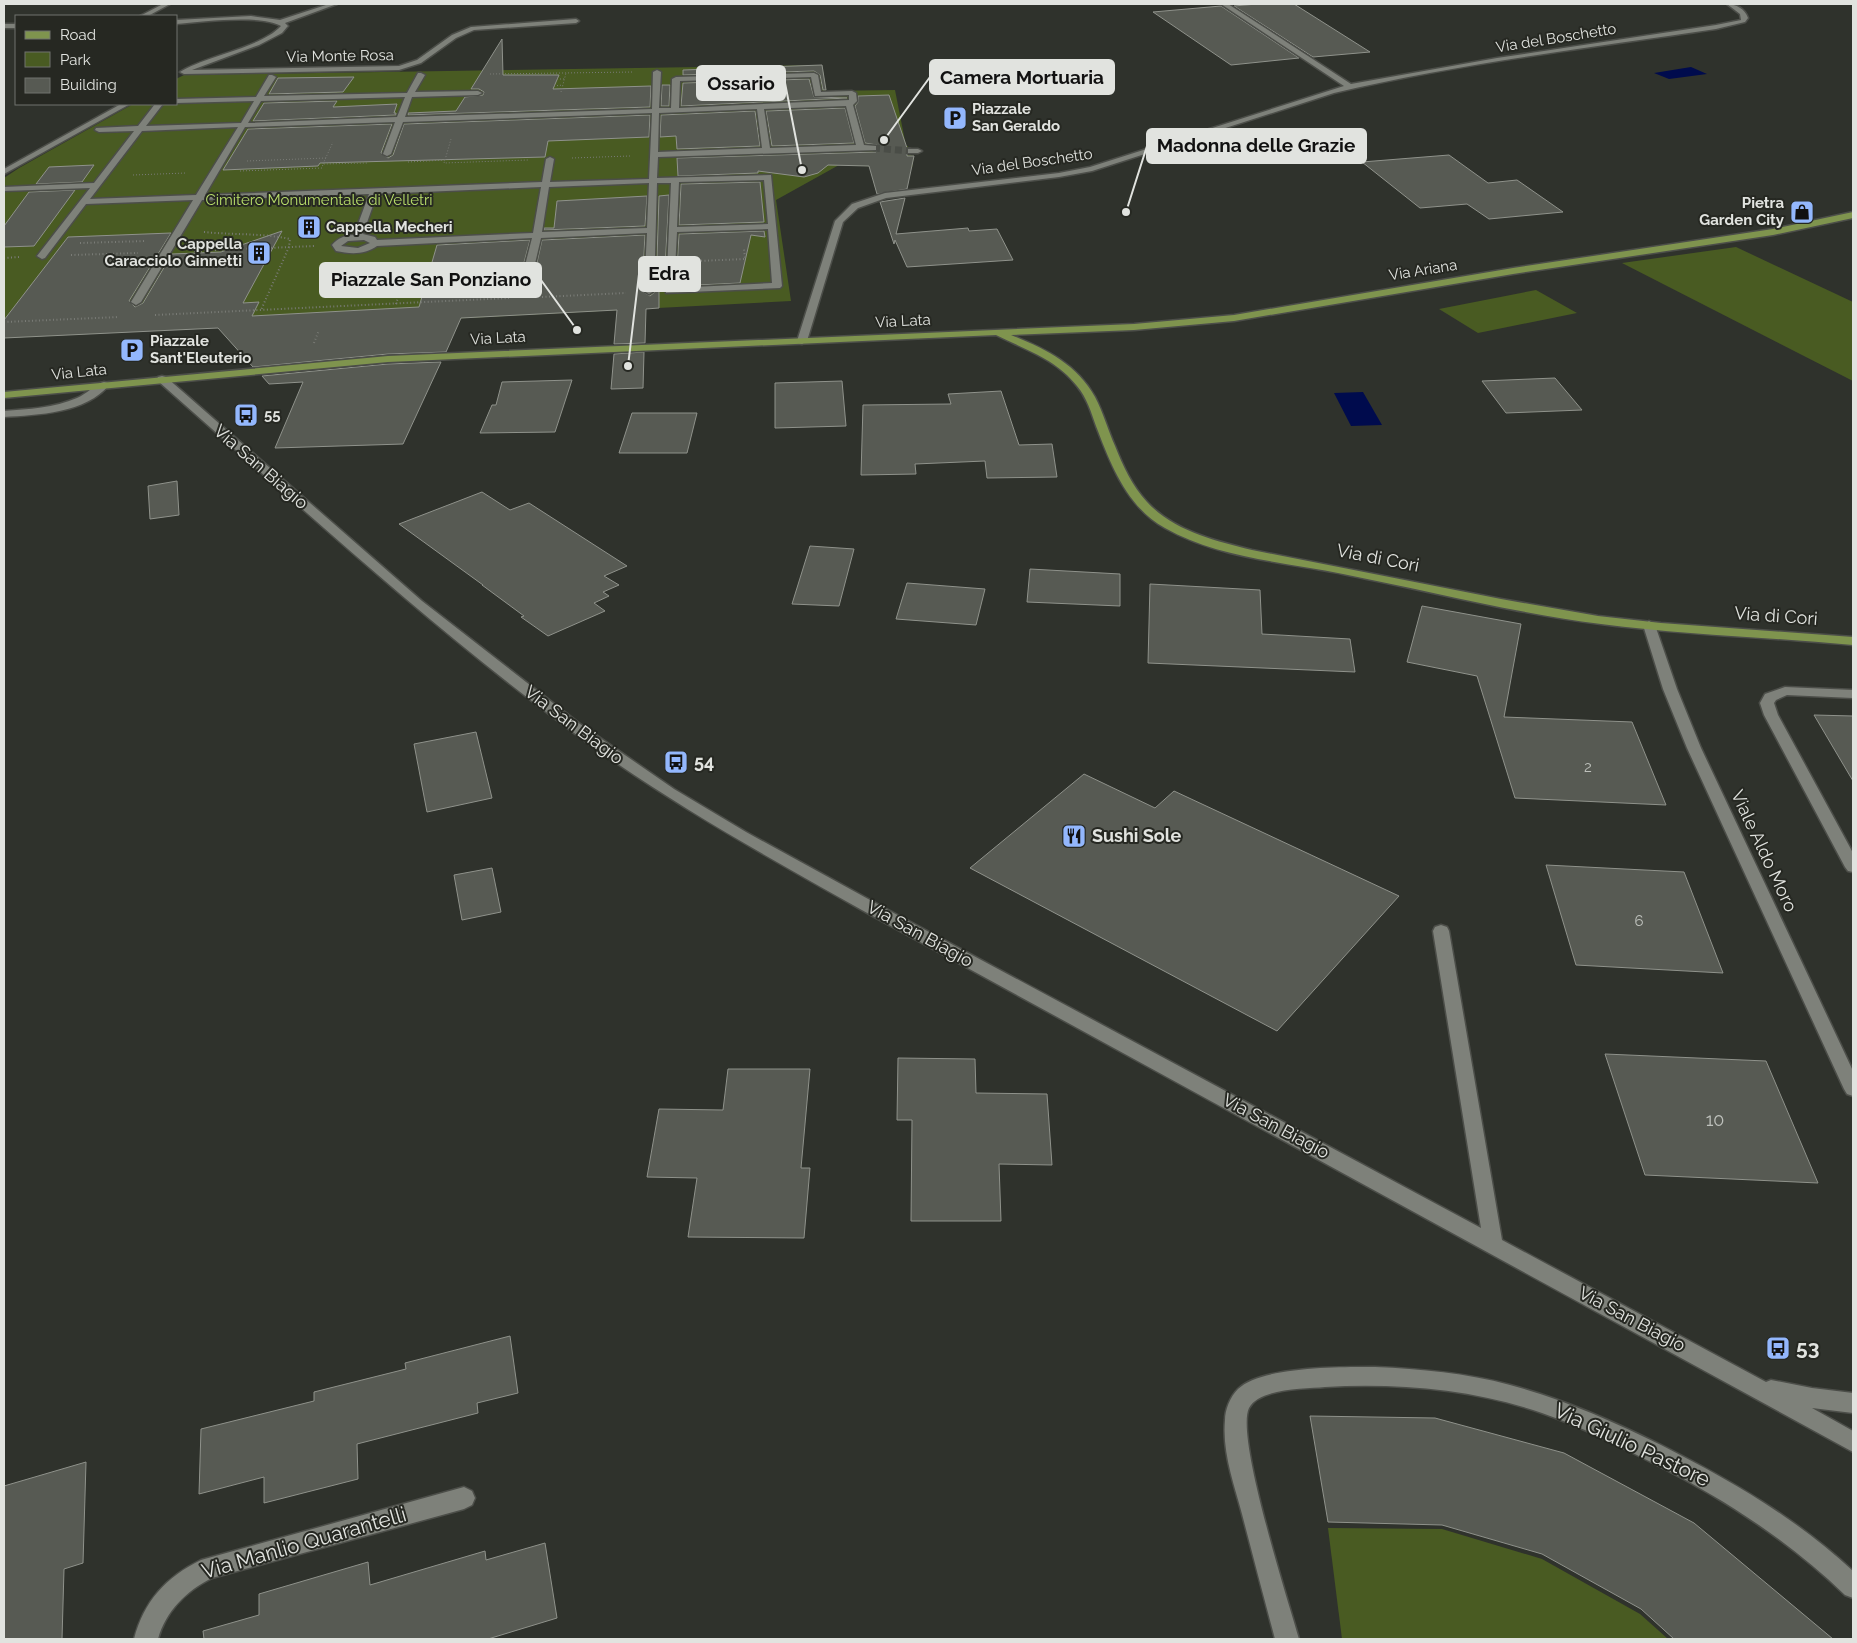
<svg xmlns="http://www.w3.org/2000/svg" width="1857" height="1643" font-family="Raleway,sans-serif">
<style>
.green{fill:#495b22}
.water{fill:#000b4d}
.building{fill:#575a53;stroke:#8f928b}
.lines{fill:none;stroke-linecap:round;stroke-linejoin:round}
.minor-tunnel{stroke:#4a4d47;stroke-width:7;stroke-dasharray:7 4;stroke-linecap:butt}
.minor-casing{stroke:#4c4e49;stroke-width:3}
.major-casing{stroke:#4c4e49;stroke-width:3}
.path-far1{stroke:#7a7c77;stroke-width:1;stroke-dasharray:1 2;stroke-linecap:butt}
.path{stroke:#7a7c77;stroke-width:2;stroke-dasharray:1 2.5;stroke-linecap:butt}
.minor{fill:#7e817a;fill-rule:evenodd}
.major{fill:#7f944e;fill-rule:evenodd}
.labels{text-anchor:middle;stroke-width:4;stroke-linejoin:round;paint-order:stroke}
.far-street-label{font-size:15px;fill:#e1e3df;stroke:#262822}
.far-poi-label{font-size:15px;font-weight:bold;fill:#e1e3df;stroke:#262822;text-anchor:start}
.far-park-label{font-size:15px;fill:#b9df6b;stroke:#262822}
.number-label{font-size:15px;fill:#bec1bc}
.street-label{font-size:18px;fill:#e1e3df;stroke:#262822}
.poi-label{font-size:18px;font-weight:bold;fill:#e1e3df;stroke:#262822;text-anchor:start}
.near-number-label{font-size:18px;fill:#bec1bc}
.near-poi-label{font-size:21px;font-weight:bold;fill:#e1e3df;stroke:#262822;text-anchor:start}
.near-street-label{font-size:21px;fill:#e1e3df;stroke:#262822}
.leader{fill:none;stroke:#e1e3df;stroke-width:2}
.callout-dot{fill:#e1e3df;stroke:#262822;stroke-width:2}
.callout{fill:#e1e3df;stroke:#e1e3df;stroke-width:2}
.callout-label{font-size:19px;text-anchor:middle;font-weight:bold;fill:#111}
</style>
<rect width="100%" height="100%" fill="#2f322c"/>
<g class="green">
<path d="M822,65l4,26 69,-1 11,56h2l-1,9 7,1 -2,12 -73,-3 -63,35 15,101 -401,21 -97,2 -289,14v-160l15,-10 114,-64h43v-25l8,-4z"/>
<path d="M1736,247l117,55v79l-231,-118z"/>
<path d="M1536,290l41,23 -99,20 -39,-24z"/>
<path d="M1328,1528l114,1 100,30 98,55 28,25h-326z"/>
</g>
<g class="water">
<path d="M1691,67l16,7 -38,5 -15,-6z"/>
<path d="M1363,392l19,33 -31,1 -17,-33z"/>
</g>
<g class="building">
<path d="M1257,4h37l76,48 -57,5 -79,-51z"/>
<path d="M1221,6l78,52 -68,7 -78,-53z"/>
<path d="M502,39l1,36h56l-6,14 98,-3 -1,21 -242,8v-2l48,-2 9,-14 18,-2 1,-3 -5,-3h-8z"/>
<path d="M822,65l4,25h-3l-3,-15 -6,-4 -131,4v-5z"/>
<path d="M354,77l-11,15 -74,2 9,-16z"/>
<path d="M809,79l5,18 33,1 -166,8 2,-23z"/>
<path d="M662,85h8l-1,21h-8z"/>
<path d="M889,95l18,53v8h7l-7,33 -30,5 -8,-28 -41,-1 -10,8 -14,4 -46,-6v2l-80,3 -1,-18 199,-6 1,-7 -12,-2 -10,-37 3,-4v-6z"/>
<path d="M337,101l-4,6 64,-3 -3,9h2v2l-143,6 11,-18z"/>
<path d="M845,108l9,35 -82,3 -6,-35z"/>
<path d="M755,111l5,35 -83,3 -1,-13 -16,1 1,-22z"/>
<path d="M650,115l-1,22 -101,4 -3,16 -225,6 -2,3 -95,4 25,-41 144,-5 -11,29 7,5 5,-3 11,-31z"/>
<path d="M1449,155l39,28 29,-3 46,32 -74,7 -22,-15 -47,4 -58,-46z"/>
<path d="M94,165l-12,17 -46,2 13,-17z"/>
<path d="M760,182l4,40 -85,3 2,-41z"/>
<path d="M75,190l-41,56 -30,1v-21l25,-34z"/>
<path d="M669,195l-5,92 -5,1v20l-13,1 -1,34 -31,1 3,-34 -156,8 -15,34 -58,2 -135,13 -35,-39 -214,10v-18l64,-83 103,-4 -42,68 6,6 8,-4 29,-49 49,-2 61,-21 -39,72 16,-1 -7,14 167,-9 18,-62 93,-5 -12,45 6,5 8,-5 10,-45 103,-5 -3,56 8,5 6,-5 3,-95z"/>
<path d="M647,196l-2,30 -101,4v-2h10l3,-27z"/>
<path d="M905,198l-9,36 72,-6 1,3 28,-2 16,31 -106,7 -12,-27 -1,4 -14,-42z"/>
<path d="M764,231l1,6 -14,-2 -11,48 -64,3 3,-52z"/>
<path d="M644,352l-1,36 -32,1 3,-35z"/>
<path d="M441,362l-38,82 -128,4 28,-66 -34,2 -7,-8 126,-12z"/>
<path d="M1555,378l27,32 -76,3 -24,-32z"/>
<path d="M572,380l-17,52 -75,1 12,-28h4l6,-23z"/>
<path d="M842,381l4,45 -71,2v-45z"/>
<path d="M1001,391l18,54 33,-1 5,33 -70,1 -2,-17 -70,3 1,10 -55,1 2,-70 88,-1 -3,-10z"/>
<path d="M632,413h65l-10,40h-68z"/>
<path d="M177,481l2,34 -29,4 -2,-33z"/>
<path d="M482,492l28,18 19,-7 98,63 -23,10 15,9 -16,7 6,4 -15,7 11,8 -57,25 -27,-19 3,-1 -42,-31h1l-84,-61z"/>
<path d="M810,546l44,3 -15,57 -47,-2z"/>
<path d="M1030,569l90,5v32l-93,-4z"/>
<path d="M907,583l78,6 -9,36 -80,-6z"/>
<path d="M1150,584l110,6 2,44 88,5 5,33 -207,-9z"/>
<path d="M1422,606l99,18 -17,93 128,5 34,83 -151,-7 -38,-122 -70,-14z"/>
<path d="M1814,715l39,1v65z"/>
<path d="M476,732l16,66 -65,14 -13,-68z"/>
<path d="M1084,774l71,34 19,-17 225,105 -122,135 -307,-163z"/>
<path d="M1546,865l138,7 39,101 -147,-8z"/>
<path d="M492,868l9,44 -39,8 -8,-45z"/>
<path d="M1605,1054l161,7 52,122 -173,-8z"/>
<path d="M898,1058l77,1 1,34 71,1 5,71 -53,-1 2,57h-90l1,-101h-15z"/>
<path d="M728,1069h82l-9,99h9l-6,70 -116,-1 9,-59 -50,-1 12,-68 64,1z"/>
<path d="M510,1336l8,57 -41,10 1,10 -121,31 1,35 -94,24v-26l-65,17 2,-65 113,-28v-9l92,-23 -1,-6z"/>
<path d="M1310,1416l125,2 129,35 130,70 139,116h-159l-33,-30 -99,-55 -100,-29 -114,-3z"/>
<path d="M86,1462l-3,101 -19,6 -2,70h-58v-153z"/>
<path d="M545,1543l12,75 -69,21h-284l-1,-8 56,-16v-21l109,-32 2,23 115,-34 1,9z"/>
</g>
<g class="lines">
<path class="minor-tunnel" d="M873,148l38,3"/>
<g class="minor-casing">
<g id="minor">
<path d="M163,4h7l-22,12h-8z"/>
<path d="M329,4h8l-52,19 3,3 -1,1 -5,6 -23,12 -67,25 207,-4 18,-6 35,-25 19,-8 105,-8 3,2 -3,2 -102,7 -18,8 -35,25 -22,7 -215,4 -4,-2c25,-16 81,-24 101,-46 -21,-12 -79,-4 -105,-2v-4l75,-4 29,4z"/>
<path d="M1221,4h7l123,80 146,-26 219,-33 25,-5 -1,-6 -13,-10c9,0 18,5 21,14l-3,4 -29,7c-127,19 -256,34 -382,64l-242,78 -33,6 -173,21 -28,10 -15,14 -36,119 -5,3 -4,-1 -1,-2 38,-120 17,-17 33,-11 174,-20 31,-6 254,-81z"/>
<rect x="4" y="24" width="12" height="4"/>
<path d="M657,70l4,2 -2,36h12l1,-29 4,-2 138,-4 4,2 3,17 31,-1 4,2 1,8 -4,4 11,40 12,1v4l-218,7 -1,21 114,-3 11,111 -2,2 -114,5 5,-110h-14l-3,108 -5,3 -5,-3 3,-58 -106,5 -11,47 -5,3 -5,-3 12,-47 -155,8c-12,9 -27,8 -41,5l-4,-6c6,-7 13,-10 22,-10l15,-41 -167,6 -61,102 -5,3 -5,-3 62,-102 -107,4 -41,54 -3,1 -5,-3 53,-68 -86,3v-4l90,-4 40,-52 -35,1 -4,-2 1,-2 42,-2 17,-22h8l-17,22 95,-3 13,-22 -78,2v-4l80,-2 13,-22h3l4,2 -12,19 143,-3 11,-20h3l4,2 -10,17 63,-1 4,2 -4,2 -66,2 -7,20 247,-8 1,-37zM811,77l4,19 34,-1v5l-170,8 1,-27zM405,97l-8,20 -149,6 13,-22zM846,106l10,39 -86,3 -6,-39zM757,109l5,39 -104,4 1,-39zM652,113l-3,66 -99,3 4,-23 -4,-2 -4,2 -4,23 -337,13 40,-68 150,-5 -12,32 4,2 4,-2 12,-32zM238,127l-42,68 -106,4 52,-68zM764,180l4,44 -91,3 2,-45zM649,183l-2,45 -105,4 7,-45zM541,187l-8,46 -156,7 -2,-3 -12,-3 14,-40zM768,229l4,54 -98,5 3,-56zM364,240l6,3 -12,5 -17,-2 7,-5z"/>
<path d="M121,104h9l-126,70v-5z"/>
<path d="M908,149h10l4,2 -4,2h-10z"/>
<path d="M162,376l4,1 256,224 158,123 94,65 72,43 144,79 591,317 -48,-297 2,-4 6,-2 6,2 2,4 53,309 264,142 5,-2 41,8 41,5v20l-41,-5 41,23v21l-975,-533c-105,-59 -211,-117 -308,-189 -145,-108 -277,-230 -412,-349l-1,-2 1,-2z"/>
<path d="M104,382l4,1 1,2c-23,28 -71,30 -105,32v-6c25,-2 50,-3 73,-13 10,-4 18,-14 27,-16z"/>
<path d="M1649,621l6,4 22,64 24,59 152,323v25l-6,-2 -3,-5 -157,-341 -24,-59 -20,-64z"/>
<path d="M1785,687l68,3v8l-66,-3 -11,5 -2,3 4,12 75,138v19l-5,-1 -3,-4 -81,-152 -4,-12 5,-9z"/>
<path d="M1375,1367c46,2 91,6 135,18 53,14 102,36 151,60 69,35 135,73 192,126v27l-8,-3c-56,-54 -119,-95 -188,-130 -38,-19 -75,-38 -115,-52 -69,-24 -145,-30 -217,-26 -20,2 -66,1 -76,21 -14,28 39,192 50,231h-24c-11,-41 -22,-83 -33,-125 -8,-30 -20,-62 -17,-94 0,-10 5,-23 13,-31 24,-23 105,-22 137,-22z"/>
<path d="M464,1487l8,4 3,7 -3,7 -8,4 -252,69c-26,13 -46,33 -54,61h-24c10,-38 32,-62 67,-79z"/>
</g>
</g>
<g class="major-casing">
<path id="major" d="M1853,212v6l-80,17 -260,39 -279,47 -100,9 -123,5c33,13 66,29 84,62 8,15 13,33 20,49 8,20 17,40 32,56 27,29 68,39 105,48l249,49 97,17 63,7 192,14v8c-84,-8 -168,-10 -252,-21 -87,-11 -172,-33 -258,-50 -59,-12 -125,-16 -178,-46 -38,-21 -54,-63 -69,-102 -5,-14 -9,-28 -19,-40 -21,-27 -51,-36 -81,-51l-608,27 -384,36v-6l384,-36 746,-32 100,-9 279,-47 260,-39z"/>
</g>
<g class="path-far1">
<path d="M490,74l144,-2"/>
<path d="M557,79h8"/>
<path d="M554,86l9,-1"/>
<path d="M561,92l5,-19"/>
<path d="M572,158l58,-2"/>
<path d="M445,160l6,-21"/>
<path d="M247,161l79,-3"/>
<path d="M408,162l37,-2 -1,3 84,-3"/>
<path d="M323,164l10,-22"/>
<path d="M240,171l82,-3 1,-4 44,-1"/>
<path d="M133,175l53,-2"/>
</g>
<g class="path">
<path d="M204,232c29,3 58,1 86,7l-1,8 -28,63"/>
<path d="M80,243l66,-2"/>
<path d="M194,251l121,-5"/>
<path d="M71,255l67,-2"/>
<path d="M4,258l16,-1"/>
<path d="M697,258v3l48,-2 -1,-10"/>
<path d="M333,293l8,-21"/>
<path d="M542,297l84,-4"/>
<path d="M396,304l12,-40"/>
<path d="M155,315l354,-17"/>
<path d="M4,322l115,-5"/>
<path d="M314,343l5,-13"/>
</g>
<use href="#minor" class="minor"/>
<use href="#major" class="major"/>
</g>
<defs>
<g id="parking-square" transform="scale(1.25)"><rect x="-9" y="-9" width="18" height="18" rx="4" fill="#93b7fd" stroke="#262822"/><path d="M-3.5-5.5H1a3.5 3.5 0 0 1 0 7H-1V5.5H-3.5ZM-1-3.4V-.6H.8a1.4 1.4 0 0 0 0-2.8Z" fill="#111"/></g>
<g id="shop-square" transform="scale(1.25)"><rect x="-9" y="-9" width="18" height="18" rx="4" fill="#93b7fd" stroke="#262822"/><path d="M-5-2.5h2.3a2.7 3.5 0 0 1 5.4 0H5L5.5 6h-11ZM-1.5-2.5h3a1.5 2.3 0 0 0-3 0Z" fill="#111"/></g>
<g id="building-square" transform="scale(1.25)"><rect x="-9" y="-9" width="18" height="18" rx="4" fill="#93b7fd" stroke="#262822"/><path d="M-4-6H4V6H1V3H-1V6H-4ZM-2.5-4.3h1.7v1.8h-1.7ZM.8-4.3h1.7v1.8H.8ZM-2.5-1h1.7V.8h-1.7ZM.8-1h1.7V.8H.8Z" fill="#111"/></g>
<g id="bus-square" transform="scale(1.25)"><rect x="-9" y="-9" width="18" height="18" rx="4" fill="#93b7fd" stroke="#262822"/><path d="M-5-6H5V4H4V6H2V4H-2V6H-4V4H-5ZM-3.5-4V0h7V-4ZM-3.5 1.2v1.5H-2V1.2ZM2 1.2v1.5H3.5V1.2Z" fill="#111"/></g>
<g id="restaurant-square" transform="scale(1.25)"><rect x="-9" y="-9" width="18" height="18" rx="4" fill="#93b7fd" stroke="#262822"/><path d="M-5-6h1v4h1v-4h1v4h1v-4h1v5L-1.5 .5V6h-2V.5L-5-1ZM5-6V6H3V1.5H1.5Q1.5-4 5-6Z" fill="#111"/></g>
</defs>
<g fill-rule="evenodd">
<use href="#parking-square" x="955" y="118"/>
<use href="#shop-square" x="1802" y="212"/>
<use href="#building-square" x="309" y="227"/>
<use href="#building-square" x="259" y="253"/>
<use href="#parking-square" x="132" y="350"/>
<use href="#bus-square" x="246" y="415"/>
<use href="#bus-square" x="676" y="762"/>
<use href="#restaurant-square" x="1074" y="836"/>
<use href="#bus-square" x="1778" y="1348"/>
</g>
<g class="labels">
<g class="far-street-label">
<text transform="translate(1556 38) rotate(-9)" y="5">Via del Boschetto</text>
<text transform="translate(340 56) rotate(-1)" y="5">Via Monte Rosa</text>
<text transform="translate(1032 162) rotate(-8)" y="5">Via del Boschetto</text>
<text transform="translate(1423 270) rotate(-9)" y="5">Via Ariana</text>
<text transform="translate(903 321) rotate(-3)" y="5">Via Lata</text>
<text transform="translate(498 338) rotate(-3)" y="5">Via Lata</text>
<text transform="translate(79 372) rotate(-6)" y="5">Via Lata</text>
</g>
<g class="far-poi-label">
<text x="972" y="114">Piazzale<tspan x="972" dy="17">San Geraldo</tspan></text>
<text x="1784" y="208" text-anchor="end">Pietra<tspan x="1784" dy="17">Garden City</tspan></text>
<text x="326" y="232">Cappella Mecheri</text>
<text x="242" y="249" text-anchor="end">Cappella<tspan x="242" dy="17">Caracciolo Ginnetti</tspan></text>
<text x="150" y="346">Piazzale<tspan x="150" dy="17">Sant'Eleuterio</tspan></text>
<text x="264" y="420">55</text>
</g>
<g class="far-park-label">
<text x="319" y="205">Cimitero Monumentale di Velletri</text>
</g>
<g class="number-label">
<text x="1588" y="772">2</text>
<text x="1639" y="926">6</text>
</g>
<g class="street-label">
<text transform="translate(261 467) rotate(41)" y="6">Via San Biagio</text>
<text transform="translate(1378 558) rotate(11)" y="6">Via di Cori</text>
<text transform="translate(1776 616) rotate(4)" y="6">Via di Cori</text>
<text transform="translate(574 725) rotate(37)" y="6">Via San Biagio</text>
<text transform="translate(1764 851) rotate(65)" y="6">Viale Aldo Moro</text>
<text transform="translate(920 934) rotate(29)" y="6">Via San Biagio</text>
<text transform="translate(1276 1126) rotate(28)" y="6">Via San Biagio</text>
<text transform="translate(1632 1319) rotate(28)" y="6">Via San Biagio</text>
</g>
<g class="poi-label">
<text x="694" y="768">54</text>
<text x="1092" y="842">Sushi Sole</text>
</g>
<g class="near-number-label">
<text x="1715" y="1126">10</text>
</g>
<g class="near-poi-label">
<text x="1796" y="1355">53</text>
</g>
<g class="near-street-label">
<text transform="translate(1632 1445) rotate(25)" y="7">Via Giulio Pastore</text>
<text transform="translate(304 1543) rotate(-16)" y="7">Via Manlio Quarantelli</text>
</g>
</g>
<path class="leader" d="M884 140L930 77M802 170L785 83M1126 212L1147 146M628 366L639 274M577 330L541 280"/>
<g class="callout-dot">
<circle cx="884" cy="140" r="5"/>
<circle cx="802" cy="170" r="5"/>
<circle cx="1126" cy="212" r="5"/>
<circle cx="628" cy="366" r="5"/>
<circle cx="577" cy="330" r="5"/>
</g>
<g class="callout">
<rect x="930" y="60" width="184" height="34" rx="5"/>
<rect x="697" y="66" width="88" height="34" rx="5"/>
<rect x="1147" y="129" width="219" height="34" rx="5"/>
<rect x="639" y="257" width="61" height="34" rx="5"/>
<rect x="320" y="263" width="221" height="34" rx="5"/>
</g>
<g class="callout-label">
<text x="1022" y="84">Camera Mortuaria</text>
<text x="741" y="90">Ossario</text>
<text x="1256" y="152">Madonna delle Grazie</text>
<text x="669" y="280">Edra</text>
<text x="431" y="286">Piazzale San Ponziano</text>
</g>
<rect width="1857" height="1643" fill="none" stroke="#e1e3df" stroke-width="10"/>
<rect x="15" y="15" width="162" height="90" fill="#262822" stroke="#71736e"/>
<rect x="25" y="31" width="25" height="8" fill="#7f944e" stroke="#71736e"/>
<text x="60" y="40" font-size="15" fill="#e1e3df">Road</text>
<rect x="25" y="52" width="25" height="15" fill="#495b22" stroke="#71736e"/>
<text x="60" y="65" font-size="15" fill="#e1e3df">Park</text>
<rect x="25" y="78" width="25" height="15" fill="#575a53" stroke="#71736e"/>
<text x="60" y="90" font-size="15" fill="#e1e3df">Building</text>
</svg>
